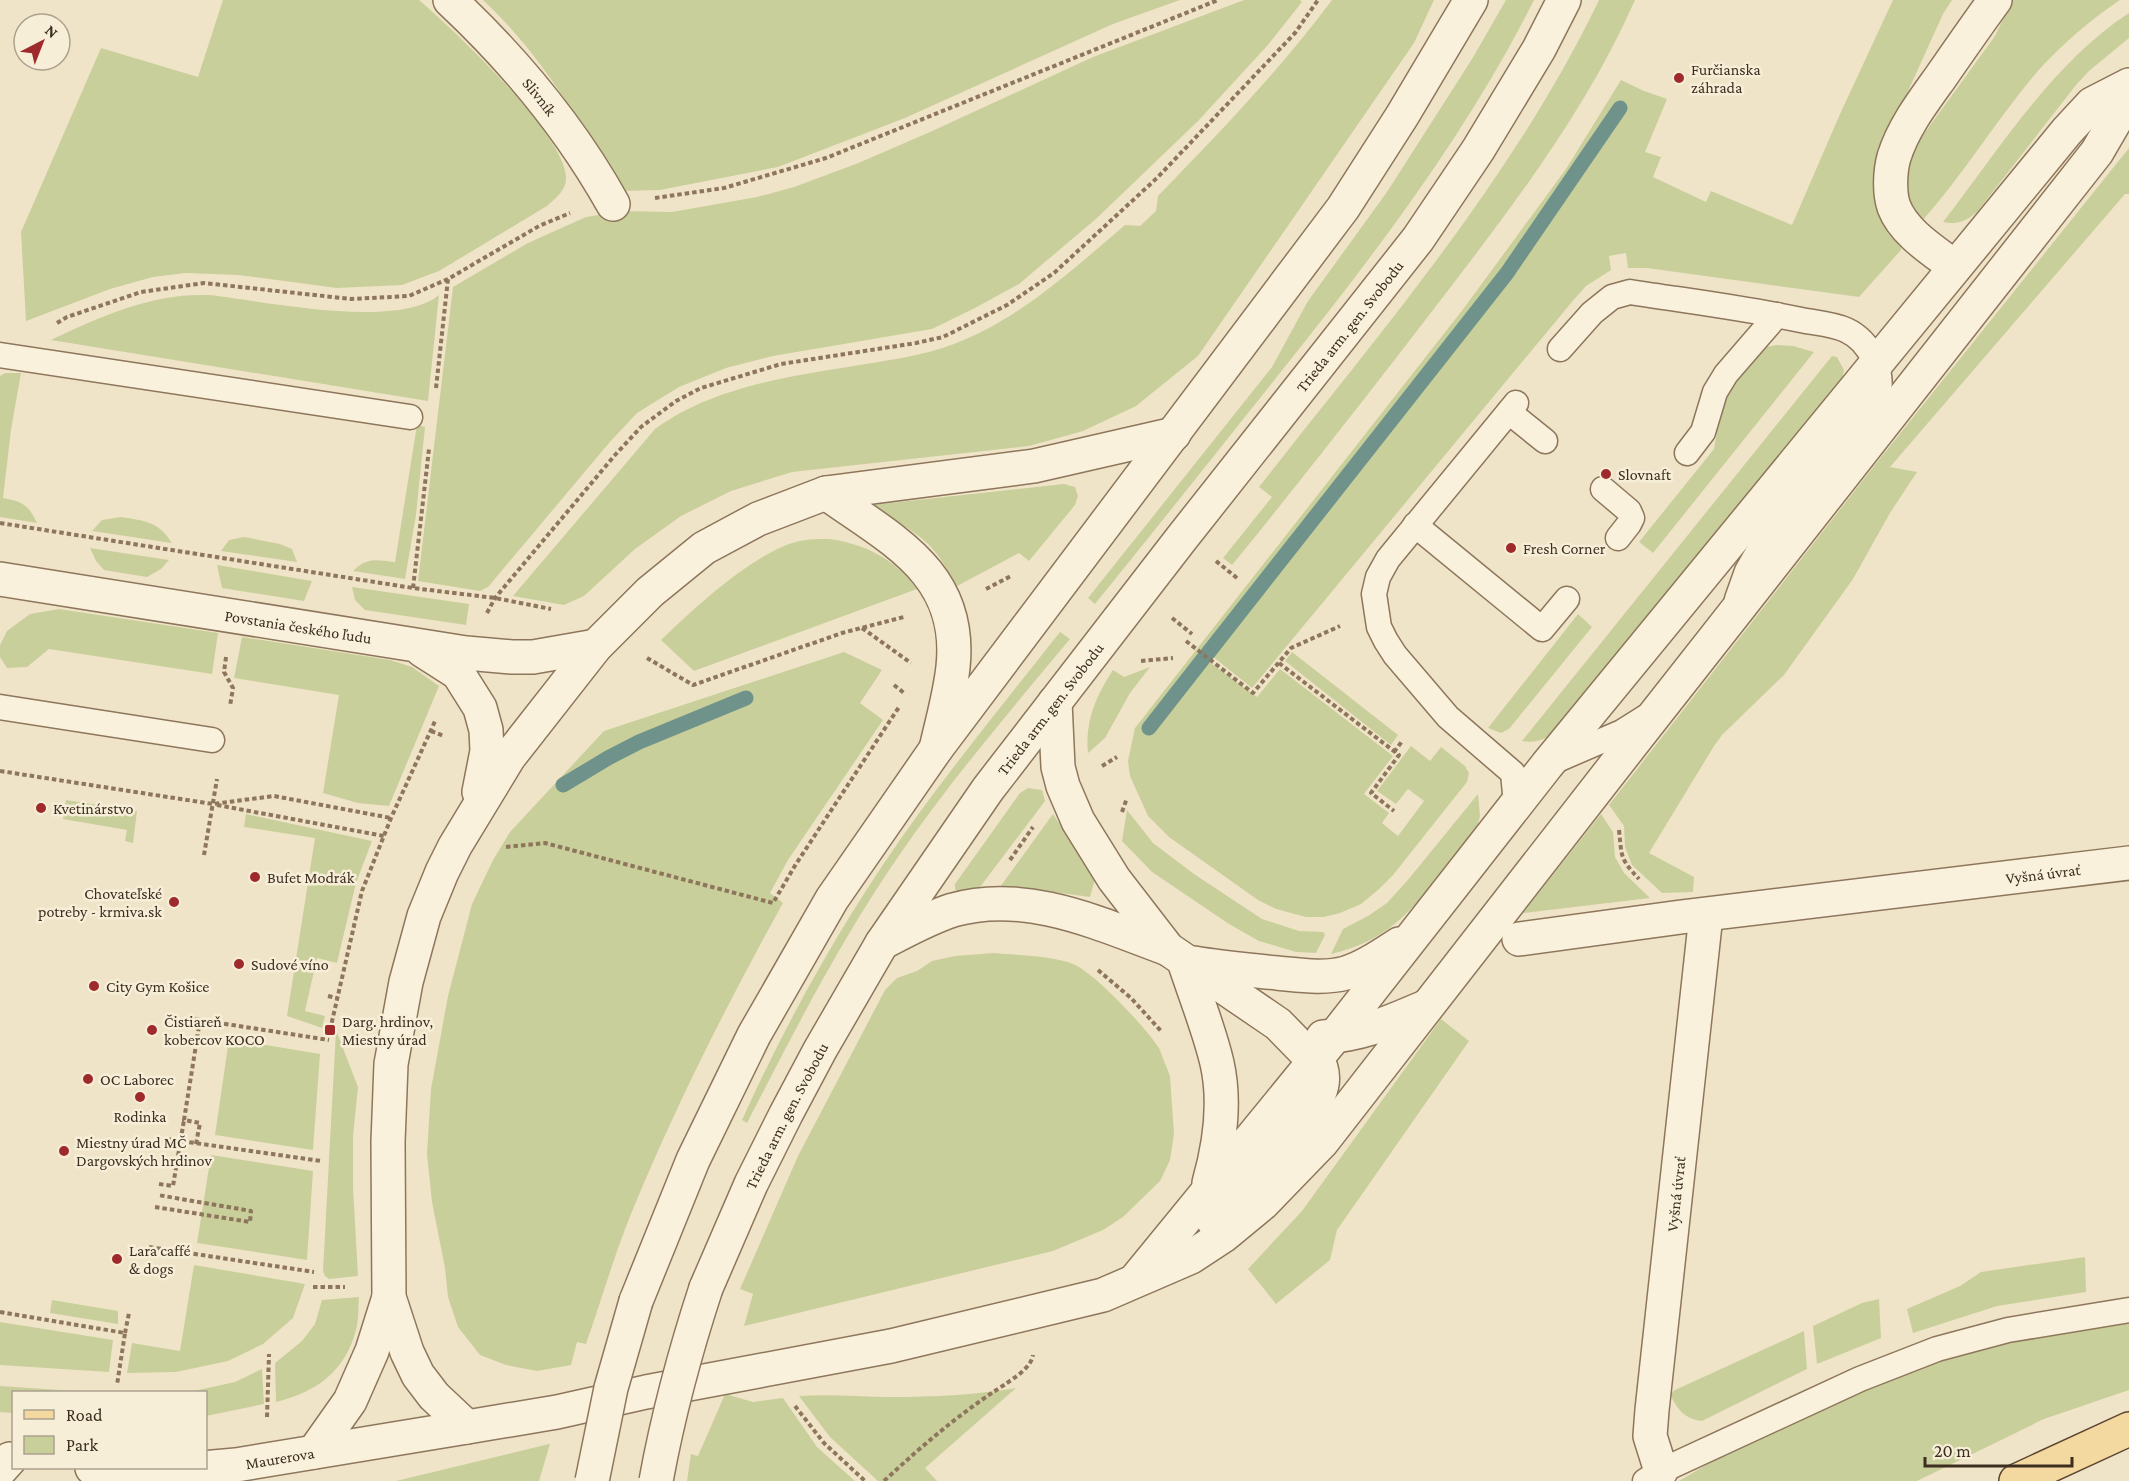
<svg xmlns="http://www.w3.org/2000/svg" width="2129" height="1481" font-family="'Crimson Pro',serif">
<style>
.green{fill:#c9cf9b}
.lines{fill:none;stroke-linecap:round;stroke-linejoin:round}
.stream{stroke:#6f938a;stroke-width:15}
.service-casing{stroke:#8d765c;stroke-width:27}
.minor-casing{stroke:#8d765c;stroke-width:36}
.tertiary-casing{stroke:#8d765c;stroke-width:36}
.primary-casing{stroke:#5b4430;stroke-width:36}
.path{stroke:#8d765c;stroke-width:4;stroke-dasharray:4.5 3;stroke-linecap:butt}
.service{stroke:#faf1dc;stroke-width:24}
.minor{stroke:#faf1dc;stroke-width:33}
.tertiary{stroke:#faf1dc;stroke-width:33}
.primary{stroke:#f3d9a0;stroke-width:33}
.tertiary-bridge-casing{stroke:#8d765c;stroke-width:36;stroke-linecap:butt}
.path-bridge{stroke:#8d765c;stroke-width:4;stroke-dasharray:4.5 3;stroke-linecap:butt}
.tertiary-bridge{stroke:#faf1dc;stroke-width:33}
.poi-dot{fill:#9e2a2b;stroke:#f7eed8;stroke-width:2}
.labels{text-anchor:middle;stroke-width:5;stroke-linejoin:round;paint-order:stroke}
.poi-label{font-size:16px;fill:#3d2e20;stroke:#f7eed8;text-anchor:start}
.street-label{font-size:16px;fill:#3d2e20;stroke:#f7eed8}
</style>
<rect width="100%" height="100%" fill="#f0e4c8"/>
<g class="green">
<path d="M223,0h196c34,29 145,134 147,177 1,13 -11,22 -19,29l-108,65 -37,14 -65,3 -99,-13 -52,-2 -33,4 -43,12 -84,32 -5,-89 80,-184 97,29z"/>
<path d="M483,0h697l-67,24 -208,94 -127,49 -118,23 -38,1c-41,-67 -81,-137 -139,-191z"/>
<path d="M1244,0h56l2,2 -35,44 -69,75 -101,97 -78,66 -44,24 -43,21 -159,27 -47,12 -47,19 -42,26 -28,30 -121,144 -8,4 -62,-10 35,-294 75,-44 58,-26 37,-6 49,1 85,-15 37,-10 62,-23 74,-32 163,-75z"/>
<path d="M1332,0h102l-20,43 -216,313 -62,50 -53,25 -54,15 -237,26 -61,19 -50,25 -46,33 -51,47 -20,9 -51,-9 142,-167c60,-44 138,-53 211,-65 29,-5 60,-9 88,-20 66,-25 119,-75 171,-119l15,1 16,-15 2,-15c61,-63 122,-126 174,-196z"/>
<path d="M1506,0h28c-68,136 -163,259 -258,378 -60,75 -120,151 -181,226l-7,-6 184,-231 36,-66 79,-109 85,-133z"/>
<path d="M1599,0h36c-48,109 -120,203 -192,297 -69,90 -139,180 -211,268l-9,-7 49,-61 -13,-10c122,-156 254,-308 340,-487z"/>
<path d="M1893,0h59l-9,14 -53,117 12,112 -1,7 -42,47 -212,-29h-19l-2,-15 -17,3 2,14 -25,16 -15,17 -319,385 -40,-32 -4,5 49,36 23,-28 113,87 -29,38 25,19 -7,10 16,13 26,-35 -16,-12 -12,15 -19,-13 34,-45 19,15 11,-14 24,19 4,7 -2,9 -74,93 -15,15 -17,14 -21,9 -16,4h-18l-30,-8 -18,-9 -89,-63 -21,-21 -18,-40 -2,-15 7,-33 329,-420 102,-139 55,-89 23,11 23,8 -22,53 16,5 -8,20 53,25 5,-11 81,34 48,-111z"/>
<path d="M2012,0h108c-30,20 -59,45 -83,72 -41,48 -73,102 -115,149l-12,-17 -3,-15 2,-25 9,-22 77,-106z"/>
<path d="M2129,13v25l-40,33 -13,14 -99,127c-11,9 -18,13 -34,10 56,-72 109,-159 186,-209z"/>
<path d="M2129,148v46h-4l-235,273 27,5 -27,41 -37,66 -69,96 -62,60 -8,11 -65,107 45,24 -1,15 -31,1 -30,-28 -7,-18 -1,-21 -15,-21 265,-339z"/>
<path d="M210,295c53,6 187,35 229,0l-11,106 -377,-61c38,-18 79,-37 122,-43 12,-2 25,-2 37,-2z"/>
<path d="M1776,345l17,1 21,6 -161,201 -14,-11 75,-93 8,-46 6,-18 34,-37z"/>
<path d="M1832,356l5,1 7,13 -2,10 -282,349c-14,9 -22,15 -38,12z"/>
<path d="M5,373h16l-10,57 -8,68c20,4 25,6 34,25l-37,-6v-141z"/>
<path d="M417,425l8,2 -9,88 -11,64 -52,-8c14,-14 23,-11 42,-9z"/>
<path d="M1064,484l11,3 3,9 -3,9 -46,56 -10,-8 -62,33c-9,-15 -17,-31 -30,-43 -16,-15 -37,-25 -56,-36l1,-2z"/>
<path d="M121,517c24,4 37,4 51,26l-80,-12 10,-11z"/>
<path d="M244,537l36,7 12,5 5,13 -76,-11 8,-11z"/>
<path d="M829,539c37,5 65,20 88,50l-223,82 -33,-31c33,-32 87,-82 131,-97 12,-4 24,-4 37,-4z"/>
<path d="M90,548l79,12 -8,9 -14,8 -43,-7 -8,-9z"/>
<path d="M217,565l95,16 -8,20 -82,-13z"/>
<path d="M352,587l117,17 -3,21 -101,-15 -10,-10z"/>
<path d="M59,609l159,24 -6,41 -163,-25 -22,18 -20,1 -7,-11v-12l7,-14 23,-17z"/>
<path d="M1578,614l14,13 -83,102 -8,4 -13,-5z"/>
<path d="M1060,632l10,7c-59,71 -120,142 -172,218 -58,84 -104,175 -151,266l-5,-3c48,-106 106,-209 175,-304 46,-63 95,-123 143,-184z"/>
<path d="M242,637l148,23 22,7 27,19 -50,120 -31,-3 -35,-10 16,-98 -105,-17z"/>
<path d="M844,652l38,18 -22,33 23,17 -95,140 -18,33 13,10c-56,101 -108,204 -152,311 -17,42 -30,87 -45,130l-9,-2 -6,23 -34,6 -31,-6 -26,-10 -22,-28 -10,-30 -3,-29 -13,-66 -5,-48 4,-65 17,-93 24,-92 21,-44 17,-28 94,-101z"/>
<path d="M1292,652l106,83 -7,10 -106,-84z"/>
<path d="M1150,667l-20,26 -25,45 -17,15c-3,-32 8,-57 25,-83l11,7z"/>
<path d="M1028,788l14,2 3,11 -68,90 -16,2 -6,-4v-5l65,-91z"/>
<path d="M1478,794l2,22 -3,12c-11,16 -24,31 -37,47 -33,41 -55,66 -109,79l12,-25 25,-13 19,-13 20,-22z"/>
<path d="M66,800l71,11 -4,32 -8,-2 2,-11 -64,-11z"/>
<path d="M1127,810l26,33 41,31 68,45 37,12 24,1 2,3 -9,18 -20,-1 -37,-11 -30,-17 -77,-52 -30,-31z"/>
<path d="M246,814l126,27 -16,42 -19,80 -20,-5 -12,53 20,5 -3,12 -35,-12 28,-178 -71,-11z"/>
<path d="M1053,814l42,65 -5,18 -58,-8 -35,2z"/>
<path d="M1601,814l12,18 2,25 9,16 26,25 -127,15z"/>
<path d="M994,953c21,2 61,3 79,11 20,8 63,54 78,73l8,11 11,28 4,58 -4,26 -10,21 -37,36 -20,13 -50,21 -309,75 9,-32 -13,-5 58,-133 87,-166 12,-12 20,-7 15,-10 23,-5z"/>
<path d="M1441,1019l28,22 -132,189 -7,30 -54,44 -28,-35 54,-58z"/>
<path d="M336,1030l22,57 -5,49v51l5,89 -29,3 -4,-3 -2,-5z"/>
<path d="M229,1039l91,15 -7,96 -98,-15z"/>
<path d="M211,1155l102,16 -6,89 -110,-17z"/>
<path d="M2085,1257l1,35 -89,14 -84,27 -6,-24 53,-23 21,-14z"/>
<path d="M194,1265l111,19 -12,34 -30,26 -35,17 -52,11 -49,1 5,-30 48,8z"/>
<path d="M359,1297c-1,10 0,23 -3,33 -11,42 -40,62 -80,72l-1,-39 27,-22 13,-17 7,-24z"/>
<path d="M1879,1299l2,39 -64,26 -4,-38 49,-23z"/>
<path d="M52,1300l66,11v13l-68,-11z"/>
<path d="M2129,1318v72l-85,29 -127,62h-238l37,-22 160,-77 117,-40z"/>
<path d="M0,1322l113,18 -4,32 -109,-7z"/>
<path d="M1804,1331l3,38 -105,52c-18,-2 -25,-12 -32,-27l5,-4z"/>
<path d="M262,1369l2,35 -58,12v-24h-17l46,-10z"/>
<path d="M0,1386l90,6h-76l-1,21 -13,-1z"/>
<path d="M1016,1388l-91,80 12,13h-59l-48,-44 -31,-41c31,-2 61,1 92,1 42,0 84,-2 125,-9z"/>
<path d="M725,1394l28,8 30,-4 34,49 38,34h-168l4,-27 7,2z"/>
<path d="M550,1444l-11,37h-143l153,-37z"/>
</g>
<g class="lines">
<g class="stream">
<path d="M1208,653l299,-380 113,-165"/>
<path d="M1149,728l54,-69"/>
<path d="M563,785l45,-27 31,-16 107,-44"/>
</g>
<g class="service-casing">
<g id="service">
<path d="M1560,349l32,-36 20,-16 18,-5c57,9 115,16 171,28 14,3 32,4 45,10 24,11 40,44 31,69l-115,146 -15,26 -10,28"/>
<path d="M0,355l410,62"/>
<path d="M1509,412l36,29"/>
<path d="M1687,453l16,-21 12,-40 11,-18 51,-59"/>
<path d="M1603,489l26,22 3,7 -3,6 -11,14"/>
<path d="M1415,525l127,104 25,-30"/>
<path d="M0,707l212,33"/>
<path d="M1550,763l72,-31 27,-17"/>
<path d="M1516,804l-3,-31 -65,-56 -53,-62 -9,-14 -7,-14 -5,-33 4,-17 10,-18 128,-156"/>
<path d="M1645,1481l16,-10 199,-92 77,-30 71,-19 121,-20"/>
</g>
</g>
<g class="minor-casing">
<g id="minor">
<path id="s1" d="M450,0c64,60 120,127 163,204"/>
<path d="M1955,267c-21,-16 -51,-34 -61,-60 -5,-14 -4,-36 0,-50 9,-29 28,-54 46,-79 18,-26 36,-52 55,-78"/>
<path d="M1174,434l-140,32 -208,27 -68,26 -54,29 -54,44 -54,54 -87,111 -54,89 -13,26 -18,44 -18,66 -15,82 -3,78 1,155 18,55 11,23 16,21 33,31 90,-15 89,-20 245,-46 212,-51 88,-38 32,-21 40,-33 59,-61c256,-332 516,-660 775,-990l18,-31 12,-34"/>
<path d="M826,493c66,47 137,80 127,174 -3,28 -11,55 -17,82"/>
<path id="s2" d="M0,579l466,74 46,4h21l63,-11"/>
<path d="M422,650l36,23 22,35 6,22 1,21 -8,41"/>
<path d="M1055,702l3,65 5,19 15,35 36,58 54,70 110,75 43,44c3,10 2,17 -2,26l-94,118 -11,10"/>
<path id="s3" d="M1519,939l162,-22 448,-54"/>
<path d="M882,943c23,-12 46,-25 71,-33 73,-21 147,14 215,39"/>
<path d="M1184,961c11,34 25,68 33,102 9,40 3,81 -8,120"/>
<path d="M1194,963c28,5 55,7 83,10 22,2 47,6 69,0 19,-6 36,-18 53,-29"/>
<path d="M1323,1037c39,-2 67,-15 102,-30"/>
<path d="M1137,1278l197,-241 213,-272 520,-634 25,-27 37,-19"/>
<path d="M314,1452l36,-51 22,-50 17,-54"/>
<path id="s4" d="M92,1468l53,5 91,-8 231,-38"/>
<path d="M0,1470l10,-11"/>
<path id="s5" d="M1661,1471l-11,-35 2,-26 54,-495"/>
</g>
</g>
<g class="tertiary-casing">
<g id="tertiary">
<path id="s6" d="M706,1288l45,-104 35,-70 34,-64 62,-107 106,-154 193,-250 237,-300 60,-89 61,-101 25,-49"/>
<path d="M636,1301l57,-141 61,-125 78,-136 104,-150 407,-541 59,-92 69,-116"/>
</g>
</g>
<g class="primary-casing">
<path id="primary" d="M2016,1481l113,-52"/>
</g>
<g class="path">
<path d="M655,198l69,-10 102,-30 392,-158"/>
<path d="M57,323l10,-6 74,-25 63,-9 147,16 58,-3 39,-17 91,-53 31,-13"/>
<path d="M436,388l12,-109"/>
<path d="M0,523l413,65 82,10 56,11"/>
<path d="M1216,561l21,17"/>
<path d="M413,588l16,-139"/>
<path d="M986,589l25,-13"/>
<path d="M487,613l8,-15 120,-143 26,-28 35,-26 25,-13 80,-24 135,-21 27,-6 64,-32 47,-32 103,-95 138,-145 23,-33"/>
<path d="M1172,618l20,16"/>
<path d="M862,628l49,35"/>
<path d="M1186,641l67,52 38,-45 49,-22"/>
<path d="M226,657l-2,15 9,16 -3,18"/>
<path d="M647,658l46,27 149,-52 62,-16"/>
<path d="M1141,661l32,-3"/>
<path d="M1279,663l120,92 -28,38 23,18"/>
<path d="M894,685l10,8"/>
<path d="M431,731l13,5"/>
<path d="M1394,752l9,-12"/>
<path d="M1102,766l15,-9"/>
<path d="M0,771l213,33 61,-8 117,22"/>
<path d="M217,805l167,31"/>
<path d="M1122,812l5,-14"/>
<path d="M1619,830c3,26 0,28 20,49"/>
<path d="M506,847l39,-4 228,60 23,-39 103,-157"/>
<path d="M204,855l13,-76"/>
<path d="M1010,860l23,-33"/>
<path d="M1098,970l33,28 30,33"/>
<path d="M328,996l9,2"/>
<path d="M187,1018l142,22"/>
<path d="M330,1030l32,-139 29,-73 45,-99"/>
<path d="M167,1139l154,22"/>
<path d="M196,1144l4,-21 -16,-3 16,-100"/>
<path d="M155,1207l95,15 1,-11 -93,-16"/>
<path d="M149,1247l165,25"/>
<path d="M313,1287h32"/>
<path d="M0,1312l125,21 -8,52"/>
<path d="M125,1333l4,-20"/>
<path d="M795,1406l29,37 41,38"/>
<path d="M267,1417l2,-63"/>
<path d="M884,1481c40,-37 75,-67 120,-96 10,-7 27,-17 29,-30"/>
</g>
<use href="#service" class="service"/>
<use href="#minor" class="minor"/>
<use href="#tertiary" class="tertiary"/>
<use href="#primary" class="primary"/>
<g class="tertiary-bridge-casing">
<g id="tertiary-bridge">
<path d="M592,1481l19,-93 25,-87"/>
<path d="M656,1481c12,-66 29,-129 50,-193"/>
</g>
</g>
<path class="path-bridge" d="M159,1184l14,2 11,-66"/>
<use href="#tertiary-bridge" class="tertiary-bridge"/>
</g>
<g class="poi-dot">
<circle cx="1679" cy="78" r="6"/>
<circle cx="1606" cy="474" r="6"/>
<circle cx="1511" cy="548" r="6"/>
<circle cx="41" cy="808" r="6"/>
<circle cx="255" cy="877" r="6"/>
<circle cx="174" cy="902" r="6"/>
<circle cx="239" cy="964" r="6"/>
<circle cx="94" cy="986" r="6"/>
<circle cx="152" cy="1030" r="6"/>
<rect x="324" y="1024" width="12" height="12" rx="3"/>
<circle cx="88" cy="1079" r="6"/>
<circle cx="140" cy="1097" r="6"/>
<circle cx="64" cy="1151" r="6"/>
<circle cx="117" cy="1259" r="6"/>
</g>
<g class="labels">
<g class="poi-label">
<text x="1691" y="75">Furčianska<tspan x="1691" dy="18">záhrada</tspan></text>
<text x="1618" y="480">Slovnaft</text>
<text x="1523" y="554">Fresh Corner</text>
<text x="53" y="814">Kvetinárstvo</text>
<text x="267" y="883">Bufet Modrák</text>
<text x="162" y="899" text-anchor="end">Chovateľské<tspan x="162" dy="18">potreby - krmiva.sk</tspan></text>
<text x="251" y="970">Sudové víno</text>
<text x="106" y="992">City Gym Košice</text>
<text x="164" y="1027">Čistiareň<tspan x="164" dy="18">kobercov KOCO</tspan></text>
<text x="342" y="1027">Darg. hrdinov,<tspan x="342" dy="18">Miestny úrad</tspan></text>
<text x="100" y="1085">OC Laborec</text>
<text x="140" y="1122" text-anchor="middle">Rodinka</text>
<text x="76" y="1148">Miestny úrad MČ<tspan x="76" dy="18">Dargovských hrdinov</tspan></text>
<text x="129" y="1256">Lara caffé<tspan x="129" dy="18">&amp; dogs</tspan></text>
</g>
<g class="street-label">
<text dy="6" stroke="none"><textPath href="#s1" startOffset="132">Slivník</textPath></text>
<text dy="6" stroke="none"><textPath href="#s6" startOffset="1162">Trieda arm. gen. Svobodu</textPath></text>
<text dy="6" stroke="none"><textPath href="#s2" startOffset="302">Povstania českého ľudu</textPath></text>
<text dy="6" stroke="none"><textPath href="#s6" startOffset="676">Trieda arm. gen. Svobodu</textPath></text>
<text dy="6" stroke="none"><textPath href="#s3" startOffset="528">Vyšná úvrať</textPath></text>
<text dy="6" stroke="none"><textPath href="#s6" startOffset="190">Trieda arm. gen. Svobodu</textPath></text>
<text dy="6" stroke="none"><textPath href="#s5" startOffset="280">Vyšná úvrať</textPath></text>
<text dy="6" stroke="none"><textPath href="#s4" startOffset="189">Maurerova</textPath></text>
</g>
</g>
<rect x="12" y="1391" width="195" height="78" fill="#f7eed8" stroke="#ada18e" stroke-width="1.5"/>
<rect x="24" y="1410" width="30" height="9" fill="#f3d9a0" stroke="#ada18e" stroke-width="1.5"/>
<text x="66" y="1421" font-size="18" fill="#3d2e20">Road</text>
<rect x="24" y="1436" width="30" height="18" fill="#c9cf9b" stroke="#ada18e" stroke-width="1.5"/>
<text x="66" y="1451" font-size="18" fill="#3d2e20">Park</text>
<g transform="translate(42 42) rotate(42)"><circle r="28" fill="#f7eed8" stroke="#ada18e" stroke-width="1.5"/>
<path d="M0-4.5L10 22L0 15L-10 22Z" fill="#9e2a2b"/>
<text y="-9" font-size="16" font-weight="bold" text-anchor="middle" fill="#3d2e20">N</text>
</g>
<path d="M1925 1457v9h147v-9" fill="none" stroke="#3d2e20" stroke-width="3"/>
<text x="1934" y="1457" font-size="18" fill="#3d2e20" stroke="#f7eed8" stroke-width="4.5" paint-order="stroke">20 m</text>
</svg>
